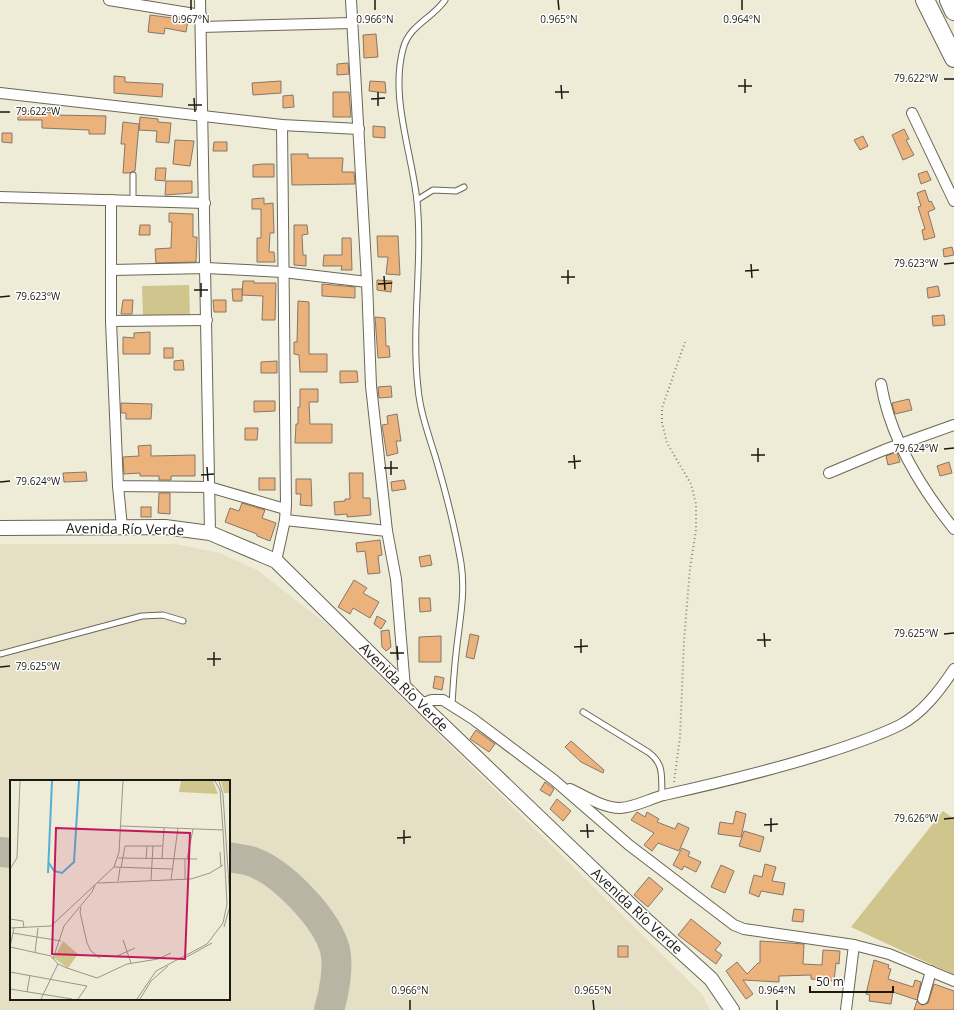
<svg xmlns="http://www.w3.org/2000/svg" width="954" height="1010" font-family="'Open Sans',sans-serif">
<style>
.built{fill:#e5e0c5;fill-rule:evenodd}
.green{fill:#d0c58d}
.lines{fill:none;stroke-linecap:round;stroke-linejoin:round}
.taxiway{stroke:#b8b5a4;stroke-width:30}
.building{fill:#ecb27c;stroke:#867769}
.lane-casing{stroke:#6a6755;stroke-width:7}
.street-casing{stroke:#6a6755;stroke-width:12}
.secondary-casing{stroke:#6a6755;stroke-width:16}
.highway-casing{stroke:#6a6755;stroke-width:20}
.path{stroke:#878577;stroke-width:2;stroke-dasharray:1 3;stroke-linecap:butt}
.lane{stroke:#fff;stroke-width:5}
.street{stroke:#fff;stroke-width:10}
.secondary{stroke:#fff;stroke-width:14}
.highway{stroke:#fff;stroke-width:18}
.ticks{fill:none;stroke:#1a1912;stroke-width:1.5}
.labels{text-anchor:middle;stroke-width:3;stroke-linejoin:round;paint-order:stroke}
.street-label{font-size:14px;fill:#1a1912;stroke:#fff}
.inset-river{fill:none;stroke:#57aed0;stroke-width:2}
.inset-road{fill:none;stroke:#999788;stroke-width:1}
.view{fill:#c2185b;fill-opacity:0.15;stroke:#c2185b;stroke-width:2}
.inset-edge{fill:none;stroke:#1a1912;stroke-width:2}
.ticks-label{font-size:10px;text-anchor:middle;fill:#1a1912;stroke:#fff;stroke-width:3;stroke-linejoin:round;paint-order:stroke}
</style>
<rect width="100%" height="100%" fill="#eeebd7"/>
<path class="built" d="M0,544h175l45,9 37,17 72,56 373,368 8,16h-710zM11,781h218v218h-218z"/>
<g class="green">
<path d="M189,285l1,30 -47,1 -1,-30z"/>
<path d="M943,811l11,8v156l-103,-48z"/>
</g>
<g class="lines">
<g class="taxiway">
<path d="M0,852l11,1"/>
<path d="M229,857c8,2 17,2 24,5 30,11 74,57 82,88 4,16 -1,44 -6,60"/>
</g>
</g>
<g class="building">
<path d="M150,15l38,5 -2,12 -21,-4 -1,6 -16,-2z"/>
<path d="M376,34l2,23 -14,1 -1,-23z"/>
<path d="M348,63l1,11 -12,1v-11z"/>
<path d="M114,76l11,1v5l38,2 -1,13 -48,-4z"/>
<path d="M281,81v12l-28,2 -1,-12z"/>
<path d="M370,81l15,1 1,11 -17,-2z"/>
<path d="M333,92h16l2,25h-18z"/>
<path d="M293,95l1,12 -11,1v-12z"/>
<path d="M18,110l37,3 -1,2 52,1 -1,18h-16v-4l-47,-2v-8h-24z"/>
<path d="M140,117l18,2v3l13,1 -2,20 -13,-1 1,-11 -18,-1z"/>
<path d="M123,122l16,2 -4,47 -6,2h-6l2,-29h-4z"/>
<path d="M373,126l12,1v11l-12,-1z"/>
<path d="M904,129l5,10 -3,1 8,15 -11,5 -11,-25z"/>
<path d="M2,133h10v10l-10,-1z"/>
<path d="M863,136l5,10 -8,4 -6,-10z"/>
<path d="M175,140l19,1 -4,25 -17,-2z"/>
<path d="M214,142h13v9h-14z"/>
<path d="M291,154h17v4h35l-1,14h12l1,12 -63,1z"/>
<path d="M263,164h11v13h-21v-12z"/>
<path d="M156,168h10l-1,13 -10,-1z"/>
<path d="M927,171l4,9 -10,4 -3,-10z"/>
<path d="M166,181h26v12l-27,2z"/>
<path d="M925,190l4,12 2,-1 4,8 -7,3 7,25 -11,3 -2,-10 3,-1 -7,-22 3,-1 -4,-13z"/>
<path d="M264,198v6l9,-1 1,30h-4l-1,19h5l1,10h-18v-24h4v-29h-9v-10z"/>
<path d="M169,213l24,1v23h4l-1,25 -40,1 -1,-14 16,-1 1,-26h-3z"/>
<path d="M140,225h10v10h-11z"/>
<path d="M294,225h13l1,9 -6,1 1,20h3v11l-12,-1z"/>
<path d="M377,236h21l2,39 -14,-1 2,-17h-10z"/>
<path d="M342,238h9l1,32h-11l1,-4h-19l1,-11h18z"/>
<path d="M952,247l2,8 -10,2 -1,-8z"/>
<path d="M377,280l15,1 -1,11 -14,-2z"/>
<path d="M243,281h11v2h22l-1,37h-13l1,-24 -21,-1z"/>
<path d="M322,284l33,3v11l-33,-2z"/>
<path d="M938,286l2,10 -12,2 -1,-10z"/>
<path d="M232,289h10v12h-9z"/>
<path d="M123,300h10l-1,14h-11z"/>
<path d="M213,300h13v12h-12z"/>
<path d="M298,301l11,1v52h18v18h-27l-1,-17 -5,-1v-12h3z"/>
<path d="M944,315l1,10 -12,1 -1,-10z"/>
<path d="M375,317l10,1 1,28h3l1,11 -12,1z"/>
<path d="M150,332v22h-27v-17l11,1v-5z"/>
<rect x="164" y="348" width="9" height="10"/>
<path d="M183,360l1,10h-10v-9z"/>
<path d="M277,361v12h-16v-11z"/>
<path d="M340,371h17l1,11 -18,1z"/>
<path d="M391,386l1,11 -13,1 -1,-11z"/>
<path d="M300,389h18v13h-9l1,22h22v19h-37l1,-19h2v-17h2z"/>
<path d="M909,399l3,11 -17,4 -3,-11z"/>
<path d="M254,401h21v10l-21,1z"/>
<path d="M121,403l31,1 -1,15h-25v-6h-5z"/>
<path d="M397,414l4,27h-5l2,12 -11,3 -5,-31 6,-1 -1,-8z"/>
<path d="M245,428h13l-1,12h-12z"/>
<path d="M151,445v11l44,-1v21h-24v4h-12v-4h-19v-3l-16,1 -1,-17 16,-1 -1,-10z"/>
<path d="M897,452l3,10 -12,3 -2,-9z"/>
<path d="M949,462l3,11 -12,3 -3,-10z"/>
<path d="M86,472l1,9 -23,1 -1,-9z"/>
<path d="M349,473h14v25h7l1,17 -24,2v-3l-12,1 -1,-13 11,-1v-2h5z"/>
<rect x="259" y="478" width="16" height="12"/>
<path d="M296,479h15l1,27 -12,-1 1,-11h-5z"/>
<path d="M404,480l2,9 -14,2 -1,-9z"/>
<path d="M159,493h11v21l-12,-1z"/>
<path d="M242,503l23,7 -3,8 14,5 -6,18 -13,-5v-2l-32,-12 5,-14 9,3z"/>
<rect x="141" y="507" width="10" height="10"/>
<path d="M380,540l2,15 -4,1 2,17 -12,1 -3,-23 -8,1 -1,-9z"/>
<path d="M430,555l2,10 -11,2 -2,-10z"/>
<path d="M354,580l13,8 -4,5 16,9 -9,16 -17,-10 -3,6 -12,-7z"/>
<path d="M419,598h11l1,13 -11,1z"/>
<path d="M377,616l9,5 -5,8 -7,-5z"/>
<path d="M389,630l2,17 -5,4 -4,-4 -1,-16z"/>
<path d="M470,634l9,2 -5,23 -8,-2z"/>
<path d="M441,636v26h-22v-25z"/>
<path d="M435,676l9,2 -2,12 -9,-2z"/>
<path d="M476,730l19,14 -6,8 -19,-13z"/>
<path d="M571,741l33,29 -1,3 -22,-11 -16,-15z"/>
<path d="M545,782l9,7 -4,7 -10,-6z"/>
<path d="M557,799l14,12 -8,10 -13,-12z"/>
<path d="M736,811l10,3 -5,23 -23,-3 2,-12 13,2z"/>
<path d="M637,812l8,5 2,-5 12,7 -2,3 18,7 3,-6 11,5 -10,23 -21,-8 -6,8 -8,-6 10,-12 -23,-13z"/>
<path d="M744,831l20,6 -4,15 -21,-6z"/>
<path d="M682,848l8,4 -2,4 13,6 -5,10 -12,-6 -2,4 -9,-5z"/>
<path d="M765,864l11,3 -4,14 13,2 -2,12 -22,-4 -2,6 -10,-4 5,-18 8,2z"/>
<path d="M721,865l13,6 -9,22 -14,-6z"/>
<path d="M649,877l14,12 -15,18 -14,-12z"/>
<path d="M794,909l10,1 -1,12 -11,-1z"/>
<path d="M691,919l30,24 -6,7 7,5 -6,9 -38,-29z"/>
<path d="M760,941l44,3 -1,20 19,1 1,-15 17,1 -1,13 -3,-1 -2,18 -23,-2v-4l-32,1v6l-36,-2 10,14 -7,5 -20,-28 11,-9 10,12 11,-11h2z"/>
<rect x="618" y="946" width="10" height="11"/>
<path d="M874,960l15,5 -1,3 3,1 -3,10 25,8 2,-7 6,2 -4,18 -24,-8 -2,12 -22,-3 1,-6 -4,-1z"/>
<path d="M934,984l20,7v19h-40l3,-9 5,4 6,-2z"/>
</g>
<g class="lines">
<g class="lane-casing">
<g id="lane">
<path d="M445,0c-13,19 -36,25 -42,49 -13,49 9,104 14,152 6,62 -6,125 1,187 2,24 11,48 18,71 10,34 19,69 25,104 5,31 -2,60 -5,91 -2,17 -3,34 -4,51"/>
<path d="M133,175v26"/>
<path d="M417,200l16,-10 23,1 8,-4"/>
<path d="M0,654l142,-38 21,-1 20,6"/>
<path d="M583,712l65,40c17,12 13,25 14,44"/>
</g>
</g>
<g class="street-casing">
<g id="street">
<path d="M109,0l92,15"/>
<path d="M200,0l10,533"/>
<path d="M351,0l16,282 4,104 16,145 9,48 9,109"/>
<path d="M201,27l151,-4"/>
<path d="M0,93l282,32 77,4"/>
<path d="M912,113l42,88"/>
<path d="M0,197l205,6"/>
<path d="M111,200v121l7,165 91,1 76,22"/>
<path d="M111,270l95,-2 77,4 84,10"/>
<path d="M111,321l96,-1"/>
<path d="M881,384c9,53 40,104 73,145"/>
<path d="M829,473l55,-23 70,-25"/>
<path d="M118,486l4,41"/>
<path d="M285,520l102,11"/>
<path d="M276,561l9,-41 1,-15 -4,-380"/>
<path d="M421,704l11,-4h11l30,19 81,61 75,65 105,80 10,4 110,16 35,9 65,27"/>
<path d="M570,789c15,7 33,19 50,19 16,-1 29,-9 44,-13 54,-12 109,-25 162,-42 25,-8 50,-16 74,-28 23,-12 40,-35 54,-56"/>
<path d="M923,999l8,-28"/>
<path d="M846,1010l8,-65"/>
</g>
</g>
<g class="secondary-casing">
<path id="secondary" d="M0,528l165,-1 45,6 66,28 154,152 217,208 64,58 21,31"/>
</g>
<g class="highway-casing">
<g id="highway">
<path d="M925,0l29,58"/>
<path d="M949,0l5,11"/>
</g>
</g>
<path class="path" d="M674,782l6,-45 4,-96 6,-73 6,-38v-26l-5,-20 -24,-41 -5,-20v-15l23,-66"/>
<use href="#lane" class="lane"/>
<use href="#street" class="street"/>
<use href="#secondary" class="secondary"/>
<use href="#highway" class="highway"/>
</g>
<path class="ticks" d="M191,0v10M375,0v10M558,0l1,10M742,0v10M745,79v14M944,79h10M561,85l1,14M738,86h14M378,92v14M555,92h14M194,98l1,14M371,99l14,-1M188,105h14M0,112h10M751,264l1,14M944,264l10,-1M568,270v14M745,271l14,-1M384,276l1,14M561,277h14M201,283v14M378,284l14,-1M194,290h14M0,297l10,-1M758,448v14M944,449l10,-1M574,455l1,14M751,455h14M391,461v14M568,462l13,-1M207,467l1,14M384,468h14M201,475l13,-1M0,482l10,-1M764,633l1,14M944,634l10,-1M581,639v14M757,640h14M397,646l1,14M574,647l14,-1M214,652v14M390,653h14M207,659h14M0,667l10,-1M771,818v14M944,819l10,-1M587,824l1,14M764,825l14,-1M404,830v14M580,831h14M397,838l14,-1M410,1000v10M593,1000l1,10M777,1000v10"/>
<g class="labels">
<g class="street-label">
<text transform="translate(125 529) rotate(1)" y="5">Avenida Río Verde</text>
<text transform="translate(404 687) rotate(45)" y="5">Avenida Río Verde</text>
<text transform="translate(637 911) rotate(43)" y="5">Avenida Río Verde</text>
</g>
</g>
<g transform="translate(10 780)">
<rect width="220" height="220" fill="#eeebd7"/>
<path d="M171,1h32l5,13 -39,-2zM211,1h9v12h-6zM53,161l15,13 -10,14 -14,-10z" fill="#d0c58d"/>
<path class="inset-river" d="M39,83l5,8 8,2 12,-11 5,-81M38,93l4,-92"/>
<path class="inset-road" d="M209,1l4,14 7,105M111,46l102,4M210,72l1,15M108,78l79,1M136,79l1,-13M152,79l2,-31M177,79l6,-30M104,87l58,2M111,88l4,-22h38M0,89l7,-11 3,-77M175,99v-20M141,100l2,-34M161,100l7,-52M108,101l2,-13M88,103l93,-4 19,-6 13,-8M71,127l-1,5 7,31 4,8 9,7M0,139l13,2 1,7M214,147l6,-21M0,148l41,-2 63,-59 5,-15 4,-71M4,148l-4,19 41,9 7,8 9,4 30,10 30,-14 31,-5 13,-6M3,153l48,8M113,160l8,23M25,172l3,-24M105,177l20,-9M43,179l11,-33 28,-34 3,-7M173,179l29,-16M0,192l77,14 -9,13M0,209l62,10M17,212l3,-17M31,219l17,-35M127,219l19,-28 51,-27 16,-21 4,-19 -4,-74 -3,-40 -5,-9M130,219l11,-18 17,-15"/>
<path class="view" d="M46,48l134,5 -5,126 -133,-5z"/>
<rect width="220" height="220" class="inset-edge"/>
</g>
<g class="ticks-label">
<text x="191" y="23">0.967°N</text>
<text x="375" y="23">0.966°N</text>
<text x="559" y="23">0.965°N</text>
<text x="742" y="23">0.964°N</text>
<text x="916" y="82">79.622°W</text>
<text x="38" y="115">79.622°W</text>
<text x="916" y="267">79.623°W</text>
<text x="38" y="300">79.623°W</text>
<text x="916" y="452">79.624°W</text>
<text x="38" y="485">79.624°W</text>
<text x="916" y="637">79.625°W</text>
<text x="38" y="670">79.625°W</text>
<text x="916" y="822">79.626°W</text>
<text x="410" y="994">0.966°N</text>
<text x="593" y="994">0.965°N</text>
<text x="777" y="994">0.964°N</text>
</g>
<path d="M810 986v6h83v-6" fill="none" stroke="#1a1912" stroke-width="2"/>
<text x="816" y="986" font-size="12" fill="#1a1912" stroke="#ffffff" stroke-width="3" paint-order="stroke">50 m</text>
</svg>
